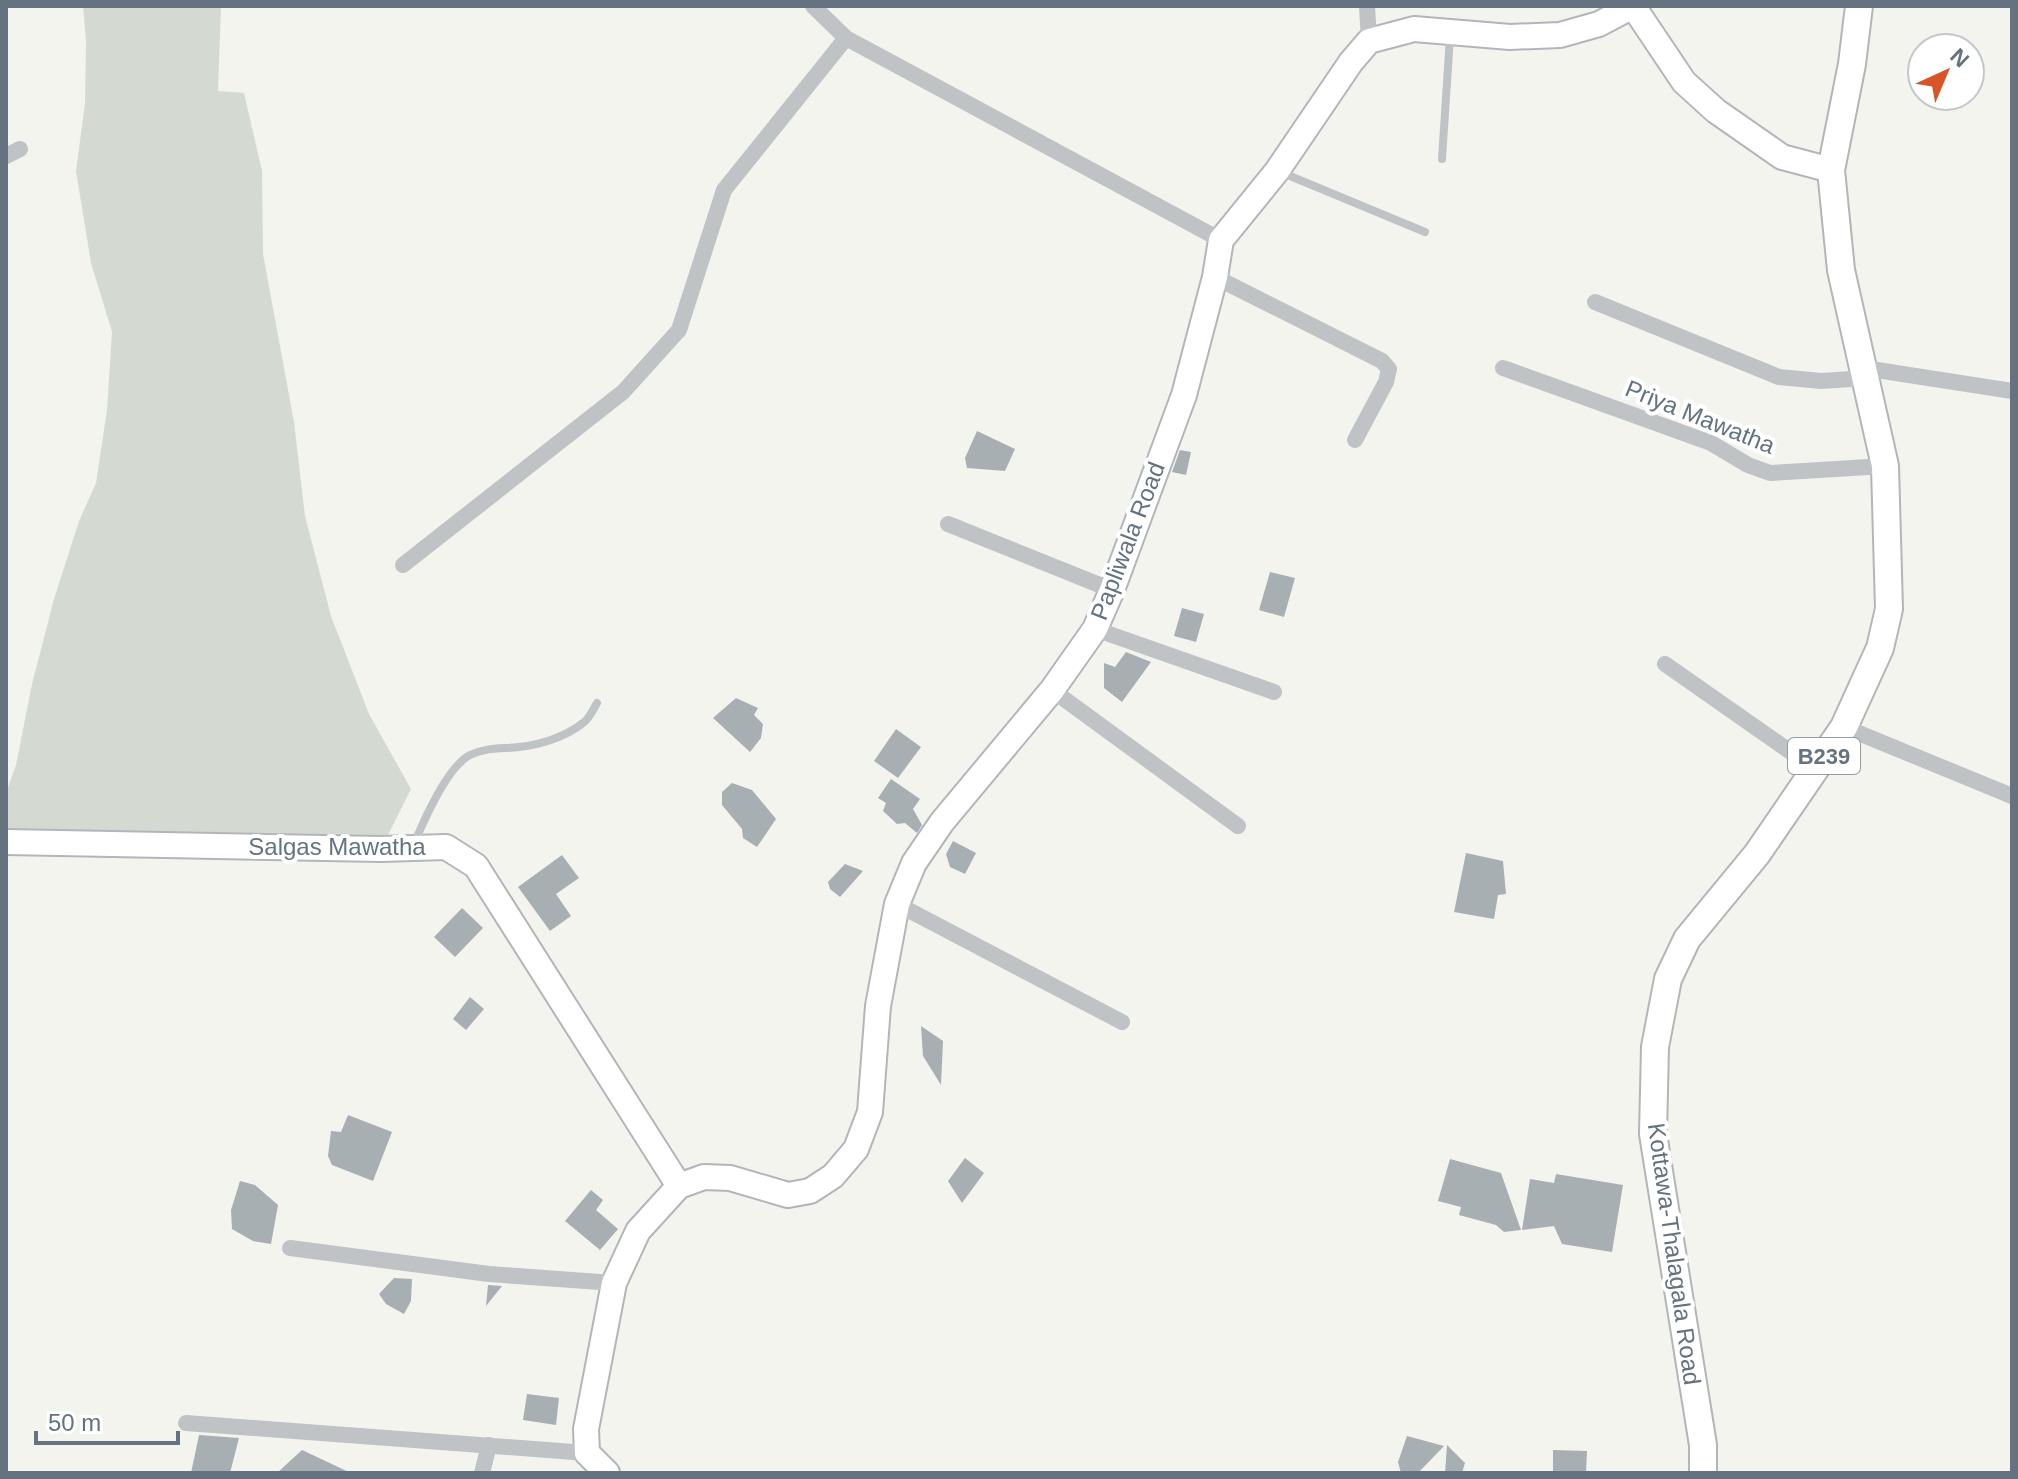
<svg xmlns="http://www.w3.org/2000/svg" width="2018" height="1479" font-family="Helvetica,sans-serif">
<style>
.green{fill:#d4dad1}
.building{fill:#a8afb3}
.lines{fill:none;stroke-linecap:round;stroke-linejoin:round}
.secondary-casing{stroke:#b2b6ba;stroke-width:28}
.primary-casing{stroke:#b2b6b9;stroke-width:30}
.lane{stroke:#bfc3c6;stroke-width:8}
.street{stroke:#bfc3c6;stroke-width:16}
.secondary{stroke:#fff;stroke-width:24}
.primary{stroke:#fff;stroke-width:26}
.labels{text-anchor:middle;stroke-width:8;stroke-linejoin:round;paint-order:stroke}
.shield{fill:#fff;stroke:#929da5;stroke-width:2}
.shield-label{font-size:22px;font-weight:bold;fill:#64737f}
.street-label{font-size:24px;fill:#64737f;stroke:#fff}
</style>
<rect width="100%" height="100%" fill="#f4f4ef"/>
<path class="green" d="M83,6h138l-3,85 26,2 18,78 1,83 31,168 11,94 26,100 38,98 42,75 -30,60 -375,-7v-49l10,-28 16,-81 22,-85 25,-78 17,-38 11,-73 5,-78 -21,-69 -15,-92 9,-68 1,-62z"/>
<g class="building">
<path d="M977,431l38,18 -10,22 -38,-3 -2,-10z"/>
<path d="M1180,450l11,2 -5,23 -14,-3z"/>
<path d="M1270,572l25,6 -11,39 -25,-7z"/>
<path d="M1182,608l22,6 -8,28 -22,-6z"/>
<path d="M1126,652l25,10 -29,40 -18,-14v-25l11,4z"/>
<path d="M736,698l22,10 -4,7 9,9 -2,14 -11,14 -37,-34z"/>
<path d="M896,729l25,18 -23,31 -24,-17z"/>
<path d="M891,779l29,20 -7,10 9,16 -5,8 -12,-10 -8,1 -14,-13 3,-8 -8,-5z"/>
<path d="M732,783l20,7 24,29 -19,28 -14,-9 -1,-9 -20,-24v-13z"/>
<path d="M953,841l23,12 -11,21 -15,-7 -4,-13z"/>
<path d="M1466,853l37,8 3,33 -8,1 -4,24 -40,-7z"/>
<path d="M562,855l17,23 -23,16 15,22 -21,15 -32,-44z"/>
<path d="M845,864l18,7 -23,26 -10,-8 -2,-7z"/>
<path d="M462,908l21,20 -28,29 -21,-20z"/>
<path d="M470,997l14,12 -18,21 -13,-11z"/>
<path d="M921,1026l22,15 -2,44 -18,-29z"/>
<path d="M348,1115l44,17 -19,49 -41,-16 -4,-9 3,-25 10,1z"/>
<path d="M965,1158l19,15 -22,30 -14,-22z"/>
<path d="M1450,1159l51,14 20,57 -17,2 -8,-7 -37,-10 2,-8 -23,-6z"/>
<path d="M1556,1174l67,11 -11,67 -50,-8 -8,-18 -32,4 8,-51 24,4z"/>
<path d="M240,1181l15,4 23,20 -7,39 -18,-3 -21,-12 -1,-19z"/>
<path d="M591,1190l12,10 -7,10 22,19 -18,21 -35,-29z"/>
<path d="M394,1278l18,1 -1,22 -7,13 -18,-10 -7,-10z"/>
<path d="M488,1285l14,1 -16,20z"/>
<path d="M527,1394l32,4 -3,27 -33,-5z"/>
<path d="M199,1435l40,3 -9,35h-39z"/>
<path d="M1407,1436l37,10 -26,27h-17l-3,-11z"/>
<path d="M1447,1445l18,18 -3,10h-17z"/>
<path d="M302,1450l49,23h-74z"/>
<path d="M1553,1450l34,1 -1,22h-33z"/>
</g>
<g class="lines">
<g class="secondary-casing">
<g id="secondary">
<path d="M6,842l375,7 65,-2 30,19 203,320"/>
<path d="M607,1473l-20,-20 -1,-24 28,-146 24,-52 41,-45 25,-9 26,1 58,17 22,-4 23,-15 23,-27 14,-37 8,-106 19,-102 17,-41 28,-41 110,-132 43,-61 17,-39 72,-195 31,-118 6,-37 56,-69 74,-109 18,-21 45,-12 96,8 50,-2 39,-11 34,-18 51,76 32,29 66,46 49,13"/>
</g>
</g>
<g class="primary-casing">
<path id="primary" d="M1703,1473v-28l-50,-311 2,-87 13,-68 19,-40 70,-85 87,-127 36,-79 9,-39 -4,-143 -44,-196 -10,-100 21,-106 7,-58"/>
</g>
<g class="lane">
<path d="M1442,159l8,-123"/>
<path d="M1278,171l147,61"/>
<path d="M414,844c10,-24 33,-77 56,-89 16,-8 32,-6 49,-8 21,-2 46,-10 64,-24 6,-4 10,-13 14,-20"/>
</g>
<g class="street">
<path d="M813,6l33,32 375,202"/>
<path d="M1367,6l2,35"/>
<path d="M6,156l14,-7"/>
<path d="M1215,277l167,84 7,8 -3,13 -31,58"/>
<path d="M1595,302l184,75 42,4 46,-3"/>
<path d="M1503,368l208,75 37,22 22,8 115,-7"/>
<path d="M1864,368l148,23"/>
<path d="M948,524l164,66"/>
<path d="M403,565l220,-173 56,-62 45,-140 122,-152"/>
<path d="M1095,629l179,63"/>
<path d="M1665,664l150,105"/>
<path d="M1052,690l186,136"/>
<path d="M1844,727l168,69"/>
<path d="M897,904l225,118"/>
<path d="M290,1248l199,26 125,9"/>
<path d="M186,1423l401,30"/>
<path d="M482,1473l7,-28"/>
</g>
<use href="#secondary" class="secondary"/>
<use href="#primary" class="primary"/>
</g>
<g class="labels">
<rect class="shield" x="1788" y="738" width="72" height="36" rx="6"/>
<g class="shield-label">
<text x="1824" y="764">B239</text>
</g>
<g class="street-label">
<text transform="translate(1700 417) rotate(22)" y="8">Priya Mawatha</text>
<text transform="translate(1128 541) rotate(-69)" y="8">Papliwala Road</text>
<text x="337" y="855">Salgas Mawatha</text>
<text transform="translate(1674 1254) rotate(82)" y="8">Kottawa-Thalagala Road</text>
</g>
</g>
<rect width="2018" height="1479" fill="none" stroke="#64737f" stroke-width="16"/>
<g transform="translate(1946 72) rotate(44)"><circle r="38" fill="#ffffff" stroke="#c1c7cc" stroke-width="2"/>
<path d="M0-6L14 30L0 20L-14 30Z" fill="#da5429"/>
<text y="-12" font-size="22" font-weight="bold" text-anchor="middle" fill="#64737f">N</text>
</g>
<path d="M36 1431v12h142v-12" fill="none" stroke="#64737f" stroke-width="4"/>
<text x="48" y="1431" font-size="24" fill="#64737f" stroke="#ffffff" stroke-width="6" paint-order="stroke">50 m</text>
</svg>
